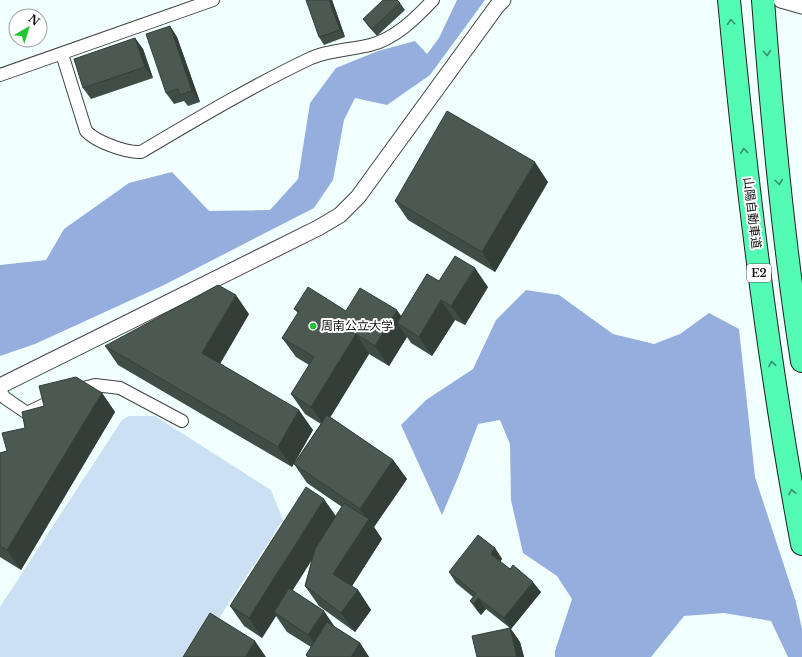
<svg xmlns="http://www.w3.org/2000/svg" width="802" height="657" font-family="'Libre Baskerville','Noto Sans JP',serif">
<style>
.forest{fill:#96aede}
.pitch{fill:#cbe0f3}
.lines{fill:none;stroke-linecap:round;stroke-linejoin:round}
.minor-casing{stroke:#424242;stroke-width:14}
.tertiary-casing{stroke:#424242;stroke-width:17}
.motorway-casing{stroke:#202020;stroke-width:24}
.minor{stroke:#fff;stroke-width:12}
.tertiary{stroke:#fff;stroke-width:15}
.motorway{stroke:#53fbb5;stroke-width:22}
.wall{fill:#404d47}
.shaded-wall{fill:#343e39}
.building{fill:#4b5952;stroke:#343e39}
.oneway{stroke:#34916a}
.poi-dot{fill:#1fc82c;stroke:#fff;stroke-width:1.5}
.labels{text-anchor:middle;stroke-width:4;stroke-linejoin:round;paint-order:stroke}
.shield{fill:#fff;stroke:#575757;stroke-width:1}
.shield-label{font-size:11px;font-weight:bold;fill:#0f0f0f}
.street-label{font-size:12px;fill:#0f0f0f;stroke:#fff}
.poi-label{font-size:12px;fill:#0f0f0f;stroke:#fff;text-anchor:start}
</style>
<rect width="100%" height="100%" fill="#f1fffe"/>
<g class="forest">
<path d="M457,0h28l-55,75 -43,30 -32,-7 -11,22 -11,60 -19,28 -150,77 -129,59 -35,12v-91l46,-5 18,-31 65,-46 43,-11 37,39 61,-1 28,-31 12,-76 26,-35 42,-17 37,-10 12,13 12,-16z"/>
<path d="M526,290l33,5 54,39 41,10 26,-10 29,-21 30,16 16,148 41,125 6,27v28h-14l-17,-36 -47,-8 -40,3 -33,41h-96v-6l17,-52 -15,-23 -34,-23 -12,-53 -1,-56 -10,-24 -22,4 -19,51 -17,40 -41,-90 25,-25 47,-31 23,-49z"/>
</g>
<path class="pitch" d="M129,416h26l116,74 12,30 -89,137h-194v-50l122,-187z"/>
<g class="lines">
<g class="minor-casing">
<g id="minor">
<path d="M62,54l24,77c10,11 41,22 55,21 56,-33 111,-66 170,-94 18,-8 39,-8 59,-13 25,-6 46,-27 63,-45"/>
<path d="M0,75l213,-75"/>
<path d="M76,390l19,-5 25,3 62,33"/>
<path d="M0,391l5,7 22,15 31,-15"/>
</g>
</g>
<g class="tertiary-casing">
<g id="tertiary">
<path d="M781,0l21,6"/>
<path d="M0,386l318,-158 22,-13 18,-18 139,-191 6,-6"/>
</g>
</g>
<g class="motorway-casing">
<g id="motorway">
<path d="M729,0c17,182 39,364 73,544"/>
<path d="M763,0c9,121 20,241 39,361"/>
</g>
</g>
<use href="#minor" class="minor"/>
<use href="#tertiary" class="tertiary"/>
<use href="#motorway" class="motorway"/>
</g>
<g class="wall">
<path d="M332,0l13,37 -21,8 -5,-8z"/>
<path d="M400,3l5,7 -28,26 -9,-10 -5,-7z"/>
<path d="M170,26l7,11 23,65 -12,4 -4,-5 -10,3 -8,-11z"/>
<path d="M135,38l8,11 10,29 -62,21 -8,-11z"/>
<path d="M548,182l-53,90 -87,-52 -13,-19z"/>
<path d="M439,281l49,6 -23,38 -10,-5 -23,36 -21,-13 -4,-6 -18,29 -20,-12 -39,63 63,43 14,19 -33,48 8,12 -30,47 6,4 13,20 -16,22 -36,-26 -14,-20 7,-27 -20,31 43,37 25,16 9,14h-62l-1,-2 5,-8 -24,-15 -11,-16 -14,22 -18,-12 -14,-20 106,-90 6,-9 -35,-24 -13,-19 27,-40 -16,-10 -14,-20 18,-29 -13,-8 -14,-19 16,-25 -4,-4 52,2 56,6z"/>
<path d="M249,314l-29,50 93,66 -21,37 -174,-102 -13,-19z"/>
<path d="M102,393l13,19 -94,158 -21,-13v-104l7,-2 18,-23z"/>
<path d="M495,548l7,11 -2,3 41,30 -30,37 9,13 4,15h-47l33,-29 -24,-19 -5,6 -3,-3 -8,-11 3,-4 -17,-14 -7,-11z"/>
</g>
<g class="shaded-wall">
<path d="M329,0h3l13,37 -5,-7z"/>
<path d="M170,26l7,11 23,65 -8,-11z"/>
<path d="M135,38l8,11 10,29 -8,-11z"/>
<path d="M535,162l13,20 -53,90 -13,-20z"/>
<path d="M475,268l13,19 -23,38 -14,-19z"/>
<path d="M236,295l13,19 -34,58 -13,-19z"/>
<path d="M441,300l14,20 -23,36 -13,-19z"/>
<path d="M397,310l14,20 -14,-7 10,14 -18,29 -14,-20z"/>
<path d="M356,334l13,20 -44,72 -14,-19z"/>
<path d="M102,393l13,19 -94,158 -14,-20z"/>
<path d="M299,410l14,20 -21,37 -14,-20z"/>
<path d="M393,460l14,19 -33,48 8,12 -35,55 -14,-20 35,-54 -8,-11z"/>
<path d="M324,499l14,20 -61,96 -3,-3 2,4 -14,22 -13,-20z"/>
<path d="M495,548l7,11 -4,5 -7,-10z"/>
<path d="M533,582l8,10 -30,37 -7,-11z"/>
<path d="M358,590l13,20 -16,22 -14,-19z"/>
<path d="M478,598l8,11 -5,6 -7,-11z"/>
<path d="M324,611l13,19 -15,24 -14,-19z"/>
<path d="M510,628l10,14 4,15h-7z"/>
<path d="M255,641l11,16h-21z"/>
<path d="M360,643l9,14h-18z"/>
</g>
<g class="building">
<path d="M306,0h23l11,30 -21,7z"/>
<path d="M383,0h14l3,3 -28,26 -9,-10z"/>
<path d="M170,26l22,65 -12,4 -2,-6 -12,4 -20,-59z"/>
<path d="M135,38l10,29 -62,21 -9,-29z"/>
<path d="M447,111l88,51 -53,90 -87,-51z"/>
<path d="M455,256l20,12 -24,38 -10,-6 -22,37 -22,-14 30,-49 12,7z"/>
<path d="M218,285l18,10 -34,58 97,57 -21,37 -173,-101z"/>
<path d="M308,287l38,24 14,-23 37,22 -22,36 -19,-12 -45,73 -20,-13 23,-37 -32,-19 17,-27 -5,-2z"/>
<path d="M76,377l26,16 -95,157 -7,-4v-93l7,-2 -5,-18 23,-5 -3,-16 22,-6 -5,-20z"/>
<path d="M327,415l66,45 -33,49 -66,-45z"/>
<path d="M306,487l18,12 -75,119 -19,-12z"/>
<path d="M344,503l25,16 -36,55 25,16 -17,23 -36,-27 10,-37z"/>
<path d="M478,535l17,13 -4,6 19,15 3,-4 20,17 -29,36 -26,-20 -4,6 -4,-3 6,-7 -27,-22z"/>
<path d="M289,588l35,23 -16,24 -34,-23z"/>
<path d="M210,613l45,28 -10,16h-62z"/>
<path d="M327,622l33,21 -9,14h-42l-3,-2z"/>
<path d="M510,628l7,29h-40l-5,-21z"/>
</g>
<defs><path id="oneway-chevron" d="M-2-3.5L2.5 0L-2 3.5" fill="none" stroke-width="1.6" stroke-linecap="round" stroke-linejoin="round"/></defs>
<g class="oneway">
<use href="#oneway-chevron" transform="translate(731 22) rotate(-95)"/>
<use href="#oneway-chevron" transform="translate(767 53) rotate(86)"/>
<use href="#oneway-chevron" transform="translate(744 151) rotate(-97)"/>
<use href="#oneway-chevron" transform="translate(779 182) rotate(83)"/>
<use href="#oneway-chevron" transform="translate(772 364) rotate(-99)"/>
<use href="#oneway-chevron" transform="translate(792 492) rotate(-101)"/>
</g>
<circle class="poi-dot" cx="313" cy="326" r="4"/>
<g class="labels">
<rect class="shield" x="747" y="264" width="24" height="18" rx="3"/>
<g class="shield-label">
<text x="759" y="277">E2</text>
</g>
<g class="street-label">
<text transform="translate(752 213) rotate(83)" y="4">山陽自動車道</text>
</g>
<g class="poi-label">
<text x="321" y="330">周南公立大学</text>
</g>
</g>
<g transform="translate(28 28) rotate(38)"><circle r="19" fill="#ffffff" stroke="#9f9f9f"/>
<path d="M0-3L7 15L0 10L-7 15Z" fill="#1fc82c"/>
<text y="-6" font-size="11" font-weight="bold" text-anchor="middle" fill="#0f0f0f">N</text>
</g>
</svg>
